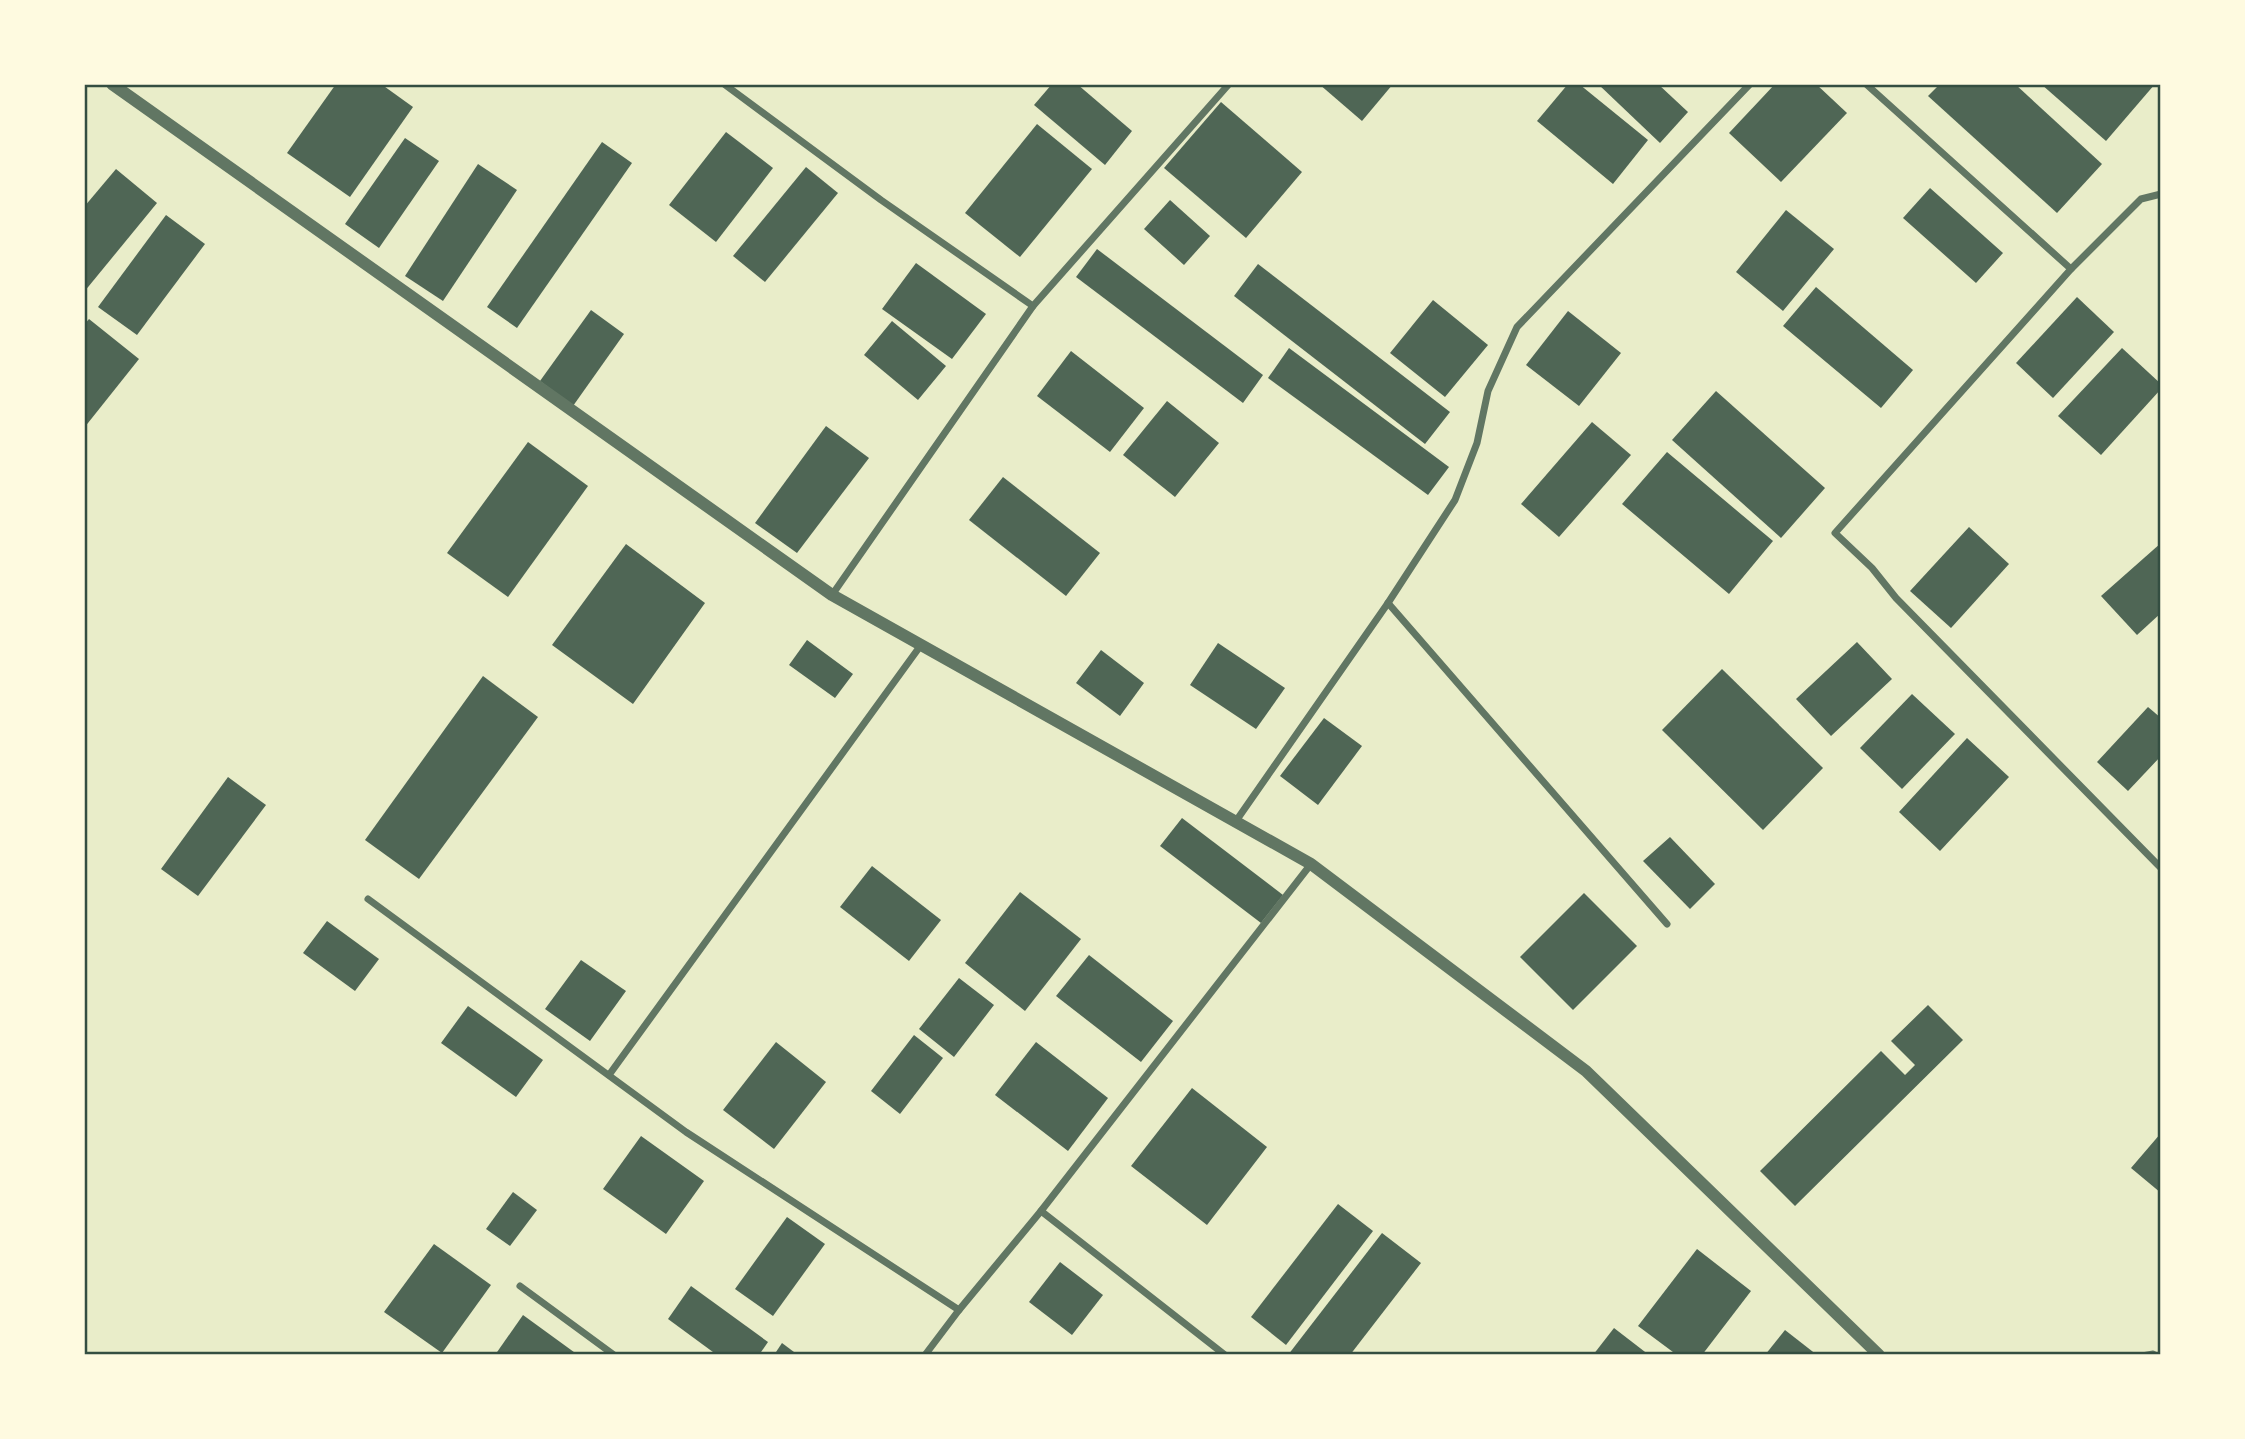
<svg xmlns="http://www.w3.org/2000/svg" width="2245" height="1439" font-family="'Fira Sans',sans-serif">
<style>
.building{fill:#4f6655}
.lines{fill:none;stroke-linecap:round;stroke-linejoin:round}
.service{stroke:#617663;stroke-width:5}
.minor{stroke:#617663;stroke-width:7}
.tertiary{stroke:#617663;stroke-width:12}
.neatline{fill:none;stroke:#344e41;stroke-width:2.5}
</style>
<rect width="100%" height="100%" fill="#e9edc9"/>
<g class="building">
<path d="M336,84h45l32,23 -63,90 -63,-44z"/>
<path d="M1052,84h25l55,47 -27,34 -71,-60z"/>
<path d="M1319,84h74l-31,37z"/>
<path d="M1568,84h11l69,56 -35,44 -76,-63z"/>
<path d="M1598,84h60l30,28 -28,31z"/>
<path d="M1775,84h41l31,29 -66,69 -52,-49z"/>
<path d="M1940,84h75l87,80 -45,49 -129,-117z"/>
<path d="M2041,84h114l-49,57z"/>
<path d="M1221,102l81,70 -56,66 -82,-70z"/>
<path d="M1037,124l55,45 -72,88 -55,-44z"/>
<path d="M726,132l47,36 -57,74 -47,-37z"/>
<path d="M405,138l34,23 -60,87 -34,-24z"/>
<path d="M602,142l30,21 -115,165 -30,-21z"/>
<path d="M478,164l39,26 -74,111 -38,-25z"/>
<path d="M806,167l32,26 -73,89 -32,-26z"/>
<path d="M116,169l41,34 -73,89v-85z"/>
<path d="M1930,188l73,65 -27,30 -73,-65z"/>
<path d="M1170,200l40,36 -26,29 -40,-36z"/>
<path d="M1786,210l48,39 -51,62 -47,-39z"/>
<path d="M166,215l39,29 -68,91 -39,-28z"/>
<path d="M1097,249l166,126 -20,28 -167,-126z"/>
<path d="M916,263l70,51 -34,45 -70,-50z"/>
<path d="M1258,264l192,148 -25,32 -191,-148z"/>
<path d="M1816,287l97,83 -32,38 -98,-82z"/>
<path d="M2077,297l37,35 -61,66 -37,-35z"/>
<path d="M1433,300l55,45 -43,52 -55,-44z"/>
<path d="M591,310l33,24 -51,72 -33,-25z"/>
<path d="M1568,311l53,42 -42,53 -53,-41z"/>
<path d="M89,319l50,40 -55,69v-103z"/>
<path d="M892,321l54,45 -28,34 -54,-45z"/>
<path d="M1289,348l160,119 -21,28 -160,-117z"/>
<path d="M2122,348l39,36v5l-60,66 -43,-39z"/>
<path d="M1071,351l73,57 -34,44 -73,-56z"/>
<path d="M1716,391l109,97 -44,50 -109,-98z"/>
<path d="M1167,401l52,42 -44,54 -52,-42z"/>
<path d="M1592,422l39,33 -72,82 -38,-33z"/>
<path d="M826,426l43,32 -72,95 -42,-30z"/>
<path d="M528,442l60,44 -80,111 -61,-44z"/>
<path d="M1667,452l106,89 -44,53 -107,-90z"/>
<path d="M1003,477l97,76 -34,43 -97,-76z"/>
<path d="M1969,527l40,37 -58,64 -41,-37z"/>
<path d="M2161,543v70l-24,22 -36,-39z"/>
<path d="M626,544l79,59 -72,101 -81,-59z"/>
<path d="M807,640l46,34 -18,24 -46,-33z"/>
<path d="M1857,642l35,37 -61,57 -35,-37z"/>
<path d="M1218,643l67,45 -29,41 -66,-44z"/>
<path d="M1101,650l43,33 -24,33 -44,-33z"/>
<path d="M1722,669l101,99 -60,62 -101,-100z"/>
<path d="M483,676l55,41 -119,162 -54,-39z"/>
<path d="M1912,694l43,40 -53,55 -42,-41z"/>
<path d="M2148,707l13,11v38l-33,35 -31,-29z"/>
<path d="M1324,718l38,28 -44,59 -38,-29z"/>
<path d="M1967,738l42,39 -69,74 -41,-39z"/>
<path d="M228,777l38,28 -68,91 -37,-27z"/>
<path d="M1182,818l101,77 -22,28 -101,-77z"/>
<path d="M1670,837l45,47 -25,25 -47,-48z"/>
<path d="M872,866l69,54 -32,41 -69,-54z"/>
<path d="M1020,892l61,47 -56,72 -60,-48z"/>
<path d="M1584,893l53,53 -64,64 -53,-53z"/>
<path d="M327,921l52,38 -24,32 -52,-38z"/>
<path d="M1089,955l84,66 -32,41 -85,-66z"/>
<path d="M581,960l45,31 -36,50 -45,-32z"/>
<path d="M959,978l35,27 -40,52 -35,-28z"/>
<path d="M1928,1005l35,35 -168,166 -35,-35 121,-120 24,24 10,-10 -24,-24z"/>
<path d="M468,1006l75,54 -27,37 -75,-54z"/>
<path d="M914,1035l29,23 -43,56 -29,-23z"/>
<path d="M776,1042l50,40 -52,67 -51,-39z"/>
<path d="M1036,1042l72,56 -40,53 -73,-56z"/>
<path d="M1192,1088l75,59 -60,78 -76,-59z"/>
<path d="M2161,1133v60l-30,-25z"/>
<path d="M641,1136l63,45 -38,53 -63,-45z"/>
<path d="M513,1192l24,18 -27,36 -24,-17z"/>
<path d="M1338,1204l35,27 -87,114 -35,-28z"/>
<path d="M787,1217l38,27 -52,72 -38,-27z"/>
<path d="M1382,1233l39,30 -71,92h-62z"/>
<path d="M434,1244l57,41 -49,68 -58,-41z"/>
<path d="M1697,1249l54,42 -49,64h-25l-39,-29z"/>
<path d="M1060,1262l43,33 -31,40 -43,-33z"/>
<path d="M691,1286l77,56 -9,13h-42l-49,-36z"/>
<path d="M523,1315l55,40h-83z"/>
<path d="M1614,1328l35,27h-56z"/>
<path d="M1785,1330l32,25h-52z"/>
<path d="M782,1343l16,12h-24z"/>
</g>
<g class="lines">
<path class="service" d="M2142,1355l11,-2 4,2"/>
<g class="minor">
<path d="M724,84l157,116 152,106"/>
<path d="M1866,84l205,185"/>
<path d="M2161,194l-20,5 -70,70 -236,264 37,35 24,30 265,270"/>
<path d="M832,595l201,-289 196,-222"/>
<path d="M1388,603l279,321"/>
<path d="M1236,821l152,-218 67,-103 22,-57 11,-52 29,-64 233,-243"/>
<path d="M368,899l318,233 273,178"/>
<path d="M609,1075l312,-430"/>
<path d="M1041,1211l184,144"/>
<path d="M520,1286l94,69"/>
<path d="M925,1355l34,-45 82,-99 270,-347"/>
</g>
<path class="tertiary" d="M112,84l720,511 479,269 275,207 293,284"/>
</g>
<rect width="2245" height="1439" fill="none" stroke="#fefae0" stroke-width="172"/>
<rect x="86" y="86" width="2073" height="1267" class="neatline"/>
</svg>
